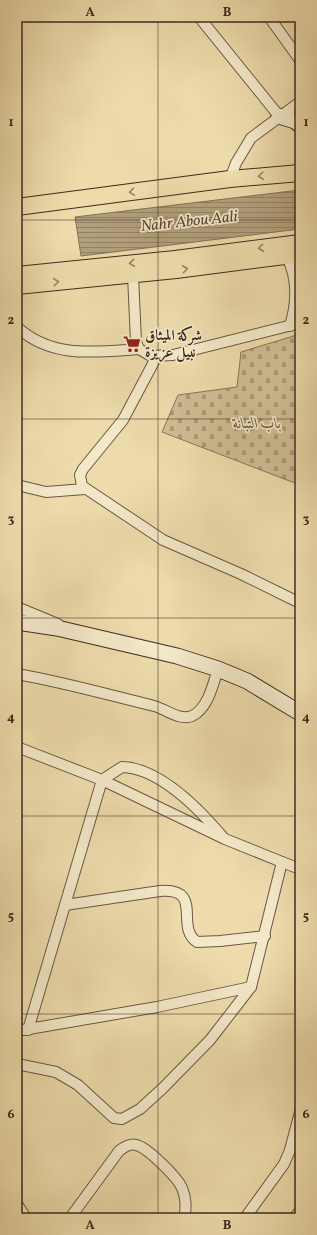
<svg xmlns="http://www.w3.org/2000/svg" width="317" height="1235" font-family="Vollkorn,Amiri,serif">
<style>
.cemetery{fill:url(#cemetery-stones);stroke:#87745a}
.water{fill:url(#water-rules);stroke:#847157}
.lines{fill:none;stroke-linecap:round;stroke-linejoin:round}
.minor-casing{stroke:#6a5743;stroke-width:12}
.secondary-casing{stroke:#3f2b20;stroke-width:17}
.primary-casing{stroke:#3f2b20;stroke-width:18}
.minor{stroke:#f3e8c8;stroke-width:10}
.secondary{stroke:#f3e8c8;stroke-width:15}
.primary{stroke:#eddbab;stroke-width:16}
.oneway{stroke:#968366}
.grid{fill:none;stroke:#3f2b20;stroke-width:1;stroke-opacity:0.55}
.labels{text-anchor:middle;stroke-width:3.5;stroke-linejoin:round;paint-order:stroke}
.poi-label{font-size:15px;font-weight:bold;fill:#3f2b20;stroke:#f3e8c8;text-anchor:start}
.park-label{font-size:15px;font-style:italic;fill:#5c4837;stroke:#f3e8c8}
.water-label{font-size:16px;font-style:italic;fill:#5c4837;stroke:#f3e8c8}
.neatline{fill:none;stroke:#3f2b20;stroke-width:1.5}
.grid-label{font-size:13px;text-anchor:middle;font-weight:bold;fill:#3f2b20}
</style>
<defs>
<pattern id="cemetery-stones" width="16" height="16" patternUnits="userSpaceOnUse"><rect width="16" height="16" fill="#cfbd93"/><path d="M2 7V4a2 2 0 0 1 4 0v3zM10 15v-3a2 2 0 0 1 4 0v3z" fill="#a99a78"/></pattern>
<pattern id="water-rules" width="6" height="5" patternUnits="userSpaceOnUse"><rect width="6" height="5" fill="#b29f7c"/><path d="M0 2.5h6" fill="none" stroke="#928265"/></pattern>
</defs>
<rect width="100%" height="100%" fill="#eddbab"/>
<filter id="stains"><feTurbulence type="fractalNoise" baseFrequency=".005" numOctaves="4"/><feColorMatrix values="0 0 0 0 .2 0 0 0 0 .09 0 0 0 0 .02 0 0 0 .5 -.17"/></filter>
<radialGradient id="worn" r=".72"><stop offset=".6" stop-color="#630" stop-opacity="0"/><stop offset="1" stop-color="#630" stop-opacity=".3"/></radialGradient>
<path class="cemetery" d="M300,334v151l-138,-53 16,-37 59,-8 4,-35z"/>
<path class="water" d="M300,190v39l-219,27 -6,-39z"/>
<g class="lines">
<g class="minor-casing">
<g id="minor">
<path d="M199,17l80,99"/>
<path d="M269,17l31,43"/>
<path d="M230,179l6,-16 15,-25 49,-36"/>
<path d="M287,257c11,22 10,46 3,69"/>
<path d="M133,275l3,67 3,7 12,7 22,-1 127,-32"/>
<path d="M17,327c35,32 78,25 122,22"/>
<path d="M157,356l-34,64 -40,49 -3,6 2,11 81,54 78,34 59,29"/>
<path d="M17,485l29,7 39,-3"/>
<path d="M17,607l41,17"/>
<path d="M17,674c46,8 92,21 137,32 12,3 25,15 38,10 16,-7 21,-32 26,-47"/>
<path d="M17,747l85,33 20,-13c37,1 77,42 100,69"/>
<path d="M282,862l18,7"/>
<path d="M65,905l95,-14c45,-3 14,36 37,51l23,-1 45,-5"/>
<path d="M17,1031l140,-24 94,-20"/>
<path d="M17,1064l39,8 22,13 36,33 8,1 18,-10 23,-21 47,-48 41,-53 31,-125 -57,-23 -123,-59 -74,250"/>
<path d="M17,1204l9,14"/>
<path d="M70,1218l49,-67c5,-4 11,-8 17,-6 11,2 41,32 46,43 4,10 5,19 2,30"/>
<path d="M245,1218l39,-54 6,-14 10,-38"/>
<path d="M294,1218l6,-7"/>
</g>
</g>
<g class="secondary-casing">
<g id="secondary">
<path d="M279,116l16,5 5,4"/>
<path d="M17,622l40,6 120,28 41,13 29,12 53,32"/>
</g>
</g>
<g class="primary-casing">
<g id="primary">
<path d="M17,207l213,-28 70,-6"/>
<path d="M17,275l158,-16 125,-16"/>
<path d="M17,286l159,-16 124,-16"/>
</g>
</g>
<use href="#minor" class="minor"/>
<use href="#secondary" class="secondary"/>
<use href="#primary" class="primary"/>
</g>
<defs><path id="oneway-chevron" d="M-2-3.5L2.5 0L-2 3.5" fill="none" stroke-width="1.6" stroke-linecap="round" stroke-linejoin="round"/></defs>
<g class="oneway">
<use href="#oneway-chevron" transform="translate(261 176) rotate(175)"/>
<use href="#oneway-chevron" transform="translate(132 192) rotate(172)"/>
<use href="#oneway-chevron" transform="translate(261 248) rotate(173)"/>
<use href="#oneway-chevron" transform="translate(132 263) rotate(174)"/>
<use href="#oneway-chevron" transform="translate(185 269) rotate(-7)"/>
<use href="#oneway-chevron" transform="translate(56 282) rotate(-5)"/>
</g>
<path class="grid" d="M158,17v1201M17,220h283M17,419h283M17,618h283M17,816h283M17,1014h283"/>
<defs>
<g id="supermarket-bare" transform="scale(1.38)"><path d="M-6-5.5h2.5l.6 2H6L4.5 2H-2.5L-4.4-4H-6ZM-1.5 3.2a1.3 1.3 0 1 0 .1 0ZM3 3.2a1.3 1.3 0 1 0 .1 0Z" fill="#8f2418" stroke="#f3e8c8" stroke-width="2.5" paint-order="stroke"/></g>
</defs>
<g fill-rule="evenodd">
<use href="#supermarket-bare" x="132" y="344"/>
</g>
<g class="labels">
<g class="poi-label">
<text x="145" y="340">شركة الميثاق<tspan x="145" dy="17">نبيل عزيزة</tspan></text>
</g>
<g class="park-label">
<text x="257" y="428">باب التبانة</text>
</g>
<g class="water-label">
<text transform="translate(189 220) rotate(-6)" y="6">Nahr Abou Aali</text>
</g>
</g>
<rect width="317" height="1235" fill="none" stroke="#eddbab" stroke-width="44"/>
<rect x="22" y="22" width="273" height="1191" class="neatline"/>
<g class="grid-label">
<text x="90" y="16">A</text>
<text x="227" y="16">B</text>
<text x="11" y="126">1</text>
<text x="306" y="126">1</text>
<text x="11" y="324">2</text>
<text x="306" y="324">2</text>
<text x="11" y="523">3</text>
<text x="306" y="523">3</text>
<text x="11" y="721">4</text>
<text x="306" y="721">4</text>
<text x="11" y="920">5</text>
<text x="306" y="920">5</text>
<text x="11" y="1118">6</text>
<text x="306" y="1118">6</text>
<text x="90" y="1229">A</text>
<text x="227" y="1229">B</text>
</g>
<rect width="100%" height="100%" filter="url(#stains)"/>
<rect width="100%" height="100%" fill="url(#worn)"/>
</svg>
